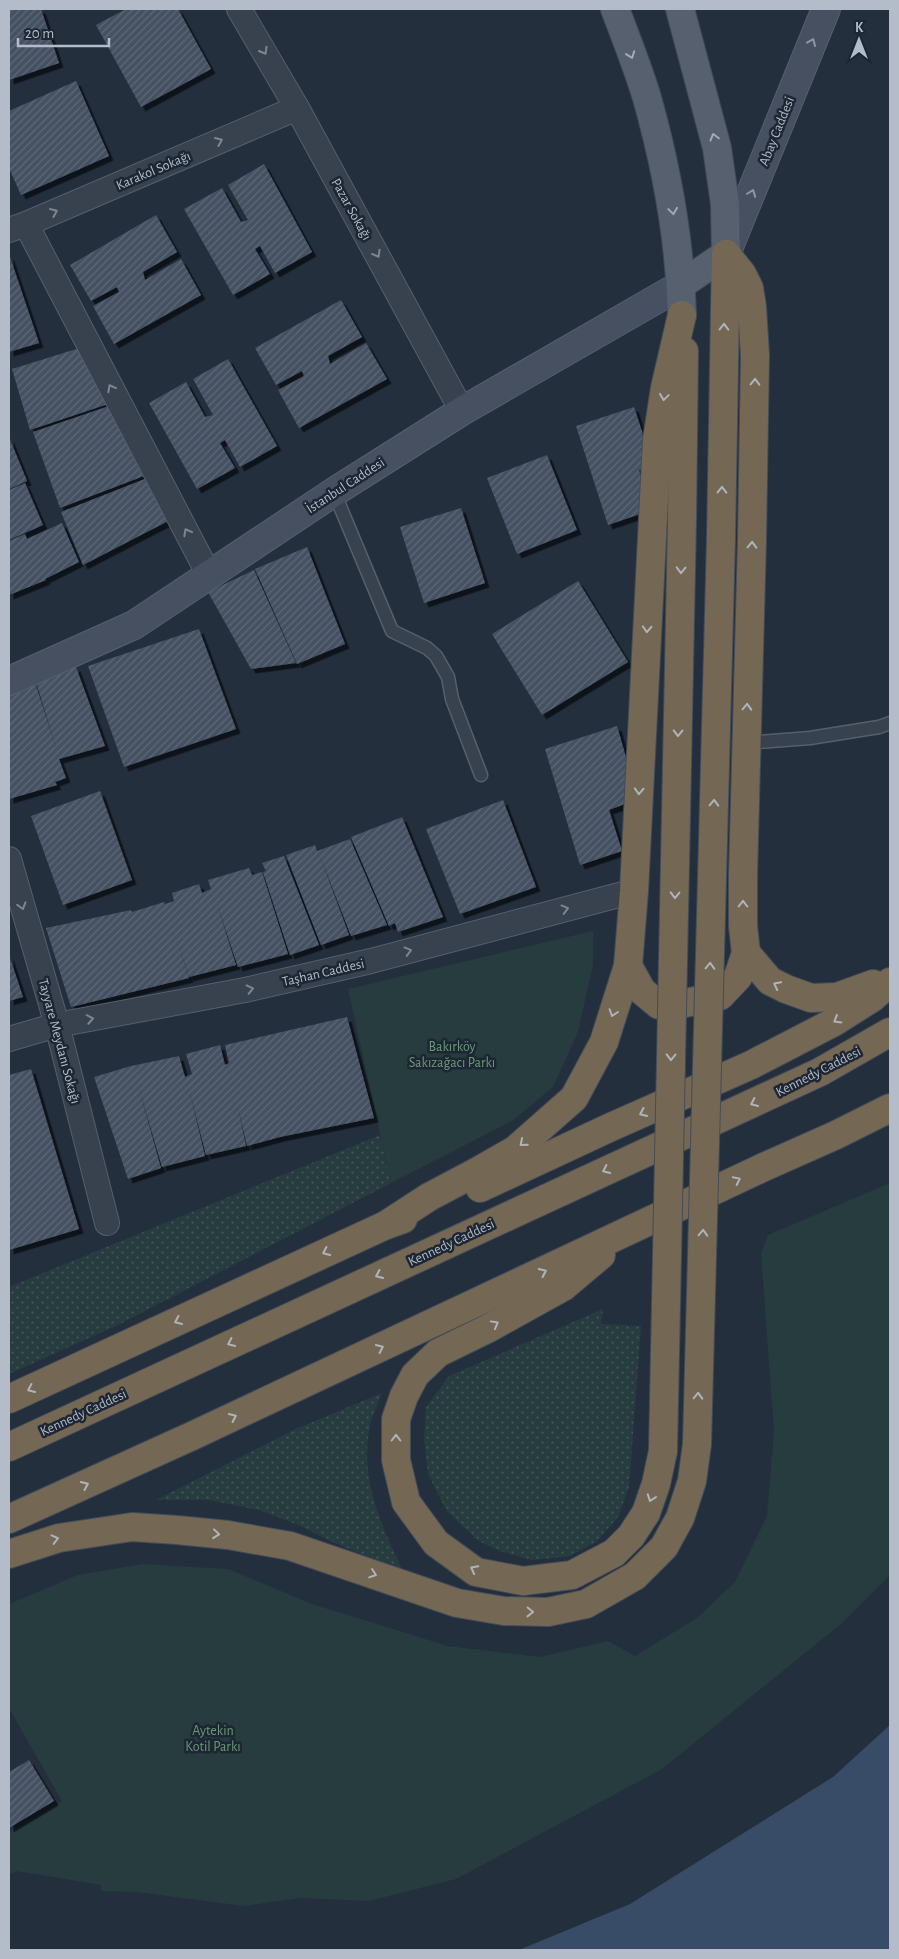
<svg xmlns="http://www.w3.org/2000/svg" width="899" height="1959" font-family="'Alegreya Sans',sans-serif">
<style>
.grass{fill:url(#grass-dots)}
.park{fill:#263c3f}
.water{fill:#394c67}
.building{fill:url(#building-hatch);filter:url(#shadow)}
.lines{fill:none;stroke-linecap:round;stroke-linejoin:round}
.lane-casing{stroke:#565f6c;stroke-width:15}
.street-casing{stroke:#565f6c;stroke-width:26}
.secondary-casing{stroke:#565f6c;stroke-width:30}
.primary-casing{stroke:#414a57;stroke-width:30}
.highway-casing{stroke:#434c59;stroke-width:30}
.lane{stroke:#38414e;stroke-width:12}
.street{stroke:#38414e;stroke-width:24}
.secondary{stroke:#465061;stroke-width:28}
.primary{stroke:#56606e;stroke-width:28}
.highway{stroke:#746855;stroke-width:28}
.highway-bridge-casing{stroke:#434c59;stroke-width:30;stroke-linecap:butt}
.highway-bridge{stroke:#746855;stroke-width:28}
.oneway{stroke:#8e96a5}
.oneway2{stroke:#7c8592}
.oneway3{stroke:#a1aab7}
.oneway4{stroke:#aeb4bd}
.labels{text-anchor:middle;stroke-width:5;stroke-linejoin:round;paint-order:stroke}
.street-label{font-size:14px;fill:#b4bcc9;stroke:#1d2633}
.park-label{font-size:14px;fill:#6b9a76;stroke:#1d2633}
</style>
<defs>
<pattern id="grass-dots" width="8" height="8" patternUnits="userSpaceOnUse" patternTransform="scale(1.25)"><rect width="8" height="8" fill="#263c3f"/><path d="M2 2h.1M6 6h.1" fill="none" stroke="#435659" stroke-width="1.8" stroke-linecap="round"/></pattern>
<pattern id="building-hatch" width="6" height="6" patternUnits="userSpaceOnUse" patternTransform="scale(1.25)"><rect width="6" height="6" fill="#455162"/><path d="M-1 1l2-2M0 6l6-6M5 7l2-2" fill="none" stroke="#5d6877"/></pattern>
<filter id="shadow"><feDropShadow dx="4.5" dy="4.5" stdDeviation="0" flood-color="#0009"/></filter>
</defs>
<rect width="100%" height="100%" fill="#242f3e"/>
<g class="grass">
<path d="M380,1135l11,48 -271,141 -111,50v-87z"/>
<path d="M603,1309l-2,15 40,2 -12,161 -11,30 -21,24 -27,15 -38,4 -33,-9 -22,-11 -31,-30 -18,-36 -4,-34 2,-33 23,-31z"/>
<path d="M382,1393c-4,11 -10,22 -12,33 -11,52 11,99 33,145l-73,-30 -29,-15 -42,-16 -50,-10h-53l140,-71z"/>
</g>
<g class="park">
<path d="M593,931v34l-15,67 -25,55 -41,34 -121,62 -43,-194z"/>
<path d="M890,1183v392l-48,48 -180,146 -206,110 -87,22 -69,-3 -56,8 -107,-14 -36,-1v-6l-85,-14 -7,4v-43l53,-31 -53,-93v-104l69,-29 65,-11 85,5 84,35 136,42 92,11 68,-16 27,15 62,-38 38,-36 32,-66 7,-85 -13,-177 7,-19z"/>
</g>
<path class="water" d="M890,1725v225h-371l111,-46 203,-127z"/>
<g class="building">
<path d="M9,9h32l18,54 -50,17z"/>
<path d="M126,9h52l33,60 -70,38 -45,-82z"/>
<path d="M76,81l33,75 -88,39 -12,-27v-57z"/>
<path d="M264,164l48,88 -37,21 -15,-27 -5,3 15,25 -37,21 -49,-86 38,-21 19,34 7,-2 -20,-35z"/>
<path d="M156,215l21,37 -34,20 2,8 36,-21 20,36 -87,49 -21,-38 26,-14 -2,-5 -26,14 -21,-36z"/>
<path d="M9,254l30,89 -30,9z"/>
<path d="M341,300l21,37 -34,19 2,8 36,-21 21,36 -88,49 -21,-38 26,-14 -2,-5 -26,14 -21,-37z"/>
<path d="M86,346l28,56 -84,28 -18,-61z"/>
<path d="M228,359l49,87 -37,21 -15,-27 -5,3 15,25 -38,21 -48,-86 37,-21 19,35 8,-2 -20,-36z"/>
<path d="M115,404l34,70 -89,34 -27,-76z"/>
<path d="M634,407l19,58 -14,5 13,40 -44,15 -32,-99z"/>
<path d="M9,437l18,44 -18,8z"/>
<path d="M547,455l30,75 -60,24 -30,-76z"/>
<path d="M155,475l19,43 -91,47 -22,-53z"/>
<path d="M25,483l18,42 -34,15v-50z"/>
<path d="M461,508l24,75 -61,20 -24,-76z"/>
<path d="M62,523l17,39 -34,17 1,1 -37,15v-54l16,-7 4,10 -2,-5z"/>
<path d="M307,547l38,97 -48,20 -42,-95z"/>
<path d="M254,570l42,93 -45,6 -43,-77z"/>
<path d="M578,581l50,81 -86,53 -50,-81z"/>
<path d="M199,629l37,100 -112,38 -36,-101z"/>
<path d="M76,667l29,79 -46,13 7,19 -11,4 2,3 -48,14v-108l26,-9 22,69 -21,-69z"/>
<path d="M617,726l21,73 -29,11 13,41 -42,14 -35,-116z"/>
<path d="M100,791l32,89 -69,25 -32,-89z"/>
<path d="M503,800l33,87 -76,27 -34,-85z"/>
<path d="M402,817l41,100 -45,15 -3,-9 -6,3 -38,-89z"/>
<path d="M350,839l37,86 -36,11 -32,-83 30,82 -28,10 -35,-90 29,-10 2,6z"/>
<path d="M284,856l35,89 -29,10 -27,-83 3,-1 -4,-8z"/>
<path d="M249,868l3,7 10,-3 26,82 -50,13 -21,-63 19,61 -47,12 -14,-43 14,44 -118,29 -25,-79 85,-18 1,2 32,-10 1,2 9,-3 -2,-8 27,-9 3,9 9,-4 -3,-9z"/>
<path d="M9,955l14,42 -14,4z"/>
<path d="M347,1017l27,101 -94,19 -33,9 -9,-39 8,39 -40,9 -17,-66 16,67 -43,11 -24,-82 23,83 -33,11 -34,-102 37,-11 48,-10 6,21 7,-3 -6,-20 34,-9 5,20 4,-2 -4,-18z"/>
<path d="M31,1069l48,160 -70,21v-175z"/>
<path d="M29,1760l25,41 -45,27v-56z"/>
</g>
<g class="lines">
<g class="lane-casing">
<g id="lane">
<path d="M334,492l58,139 35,17 9,8 12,21 4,22 29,76"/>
<path d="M746,743l64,-5 69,-11 11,-4"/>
</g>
</g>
<g class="street-casing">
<g id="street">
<path d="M239,9l58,99 165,303"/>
<path d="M26,224l183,351"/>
<path d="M9,230l17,-6 271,-116"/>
<path d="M9,859l48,166 50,198"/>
<path d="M9,1039l48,-14 188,-35 126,-29 263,-70"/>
</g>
</g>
<g class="secondary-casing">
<g id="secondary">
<path d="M726,254l100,-245"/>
<path d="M9,681l125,-56 200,-133 128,-81 219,-126"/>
</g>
</g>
<g class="primary-casing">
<g id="primary">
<path d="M615,9c11,29 23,59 32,89 20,71 33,143 35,217"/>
<path d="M680,9l37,139 8,56 1,50 -45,31"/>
</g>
</g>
<g class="highway-casing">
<g id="highway">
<path d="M682,521l2,-170"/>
<path d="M721,539l5,-285"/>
<path d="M746,953l24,28 16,8 25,9 26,-1 36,-13"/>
<path d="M628,966l14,25 17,14 26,-2 35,-7 18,-19 8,-24 -3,-27v-50l9,-337 3,-184 -3,-48 -3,-19 -7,-14 -16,-20"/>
<path d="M480,1188l131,-61 140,-62 83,-43 38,-24 18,-16"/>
<path d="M386,1225l43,-28 51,-27 35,-20 59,-52 30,-56 24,-76 6,-75 23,-451 8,-52 17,-73"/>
<path d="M601,1255l-38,32 -74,41 -51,25 -23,22 -11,21 -8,23v41l10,42 30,41 40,29 47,9 49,-6 42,-22 17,-17 15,-23 10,-29 7,-33"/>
<path d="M9,1399l377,-174 17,-6"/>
<path d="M9,1447l811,-375 70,-40"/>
<path d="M9,1519l183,-83 572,-269 72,-32 54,-27"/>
<path d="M9,1554l50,-16 73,-11 45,3 51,5 62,11 167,57 47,8 44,1 38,-8 49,-28 29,-29 16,-29 12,-37 5,-37"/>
</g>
</g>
<use href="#lane" class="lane"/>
<use href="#street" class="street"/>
<use href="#secondary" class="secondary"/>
<use href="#primary" class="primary"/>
<use href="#highway" class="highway"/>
<g class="highway-bridge-casing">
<g id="highway-bridge">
<path d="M697,1444l24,-905"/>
<path d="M663,1451l19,-930"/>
</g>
</g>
<use href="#highway-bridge" class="highway-bridge"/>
</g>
<defs><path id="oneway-chevron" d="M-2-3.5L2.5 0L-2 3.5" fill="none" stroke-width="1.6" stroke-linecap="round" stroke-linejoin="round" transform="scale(1.25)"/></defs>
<g class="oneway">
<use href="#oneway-chevron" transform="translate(812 42) rotate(-67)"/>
<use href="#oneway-chevron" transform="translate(752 193) rotate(-69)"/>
</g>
<g class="oneway2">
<use href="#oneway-chevron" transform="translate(264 51) rotate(60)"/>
<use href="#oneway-chevron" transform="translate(219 141) rotate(-23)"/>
<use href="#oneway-chevron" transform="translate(54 212) rotate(-23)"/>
<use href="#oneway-chevron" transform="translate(377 254) rotate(61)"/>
<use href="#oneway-chevron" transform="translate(111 388) rotate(-118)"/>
<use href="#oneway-chevron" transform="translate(187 532) rotate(-118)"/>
<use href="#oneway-chevron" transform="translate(22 906) rotate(74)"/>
<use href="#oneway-chevron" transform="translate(565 909) rotate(-15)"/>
<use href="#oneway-chevron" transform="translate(408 951) rotate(-15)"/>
<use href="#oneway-chevron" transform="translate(250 989) rotate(-13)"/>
<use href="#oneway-chevron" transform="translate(90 1019) rotate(-11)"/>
</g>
<g class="oneway3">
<use href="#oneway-chevron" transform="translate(631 55) rotate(70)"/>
<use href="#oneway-chevron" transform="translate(714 137) rotate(-105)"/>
<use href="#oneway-chevron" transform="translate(673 211) rotate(82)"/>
</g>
<g class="oneway4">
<use href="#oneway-chevron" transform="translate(724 327) rotate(-89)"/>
<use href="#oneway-chevron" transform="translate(755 382) rotate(-89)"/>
<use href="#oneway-chevron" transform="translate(664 397) rotate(98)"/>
<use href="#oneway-chevron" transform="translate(722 490) rotate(-89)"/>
<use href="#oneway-chevron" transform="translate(752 545) rotate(-88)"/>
<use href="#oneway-chevron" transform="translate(681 570) rotate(91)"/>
<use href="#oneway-chevron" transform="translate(647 629) rotate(93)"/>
<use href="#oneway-chevron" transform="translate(747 707) rotate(-88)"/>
<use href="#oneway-chevron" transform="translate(678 733) rotate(91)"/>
<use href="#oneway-chevron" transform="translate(639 791) rotate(93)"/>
<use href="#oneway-chevron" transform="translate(714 803) rotate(-88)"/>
<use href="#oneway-chevron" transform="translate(675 895) rotate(91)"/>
<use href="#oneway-chevron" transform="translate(743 904) rotate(-90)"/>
<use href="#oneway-chevron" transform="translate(710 966) rotate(-88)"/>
<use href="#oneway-chevron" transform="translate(777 985) rotate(-153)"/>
<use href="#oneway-chevron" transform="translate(613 1013) rotate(108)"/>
<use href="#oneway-chevron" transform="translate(837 1020) rotate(149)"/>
<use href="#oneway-chevron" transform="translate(671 1057) rotate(91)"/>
<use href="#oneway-chevron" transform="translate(754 1103) rotate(155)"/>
<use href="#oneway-chevron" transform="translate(643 1113) rotate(156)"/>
<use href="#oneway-chevron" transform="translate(523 1143) rotate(140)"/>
<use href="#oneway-chevron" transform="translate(606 1170) rotate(155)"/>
<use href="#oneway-chevron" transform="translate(737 1180) rotate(-26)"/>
<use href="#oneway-chevron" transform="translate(703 1233) rotate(-88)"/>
<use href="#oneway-chevron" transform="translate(326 1252) rotate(155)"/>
<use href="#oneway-chevron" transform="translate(543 1272) rotate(-25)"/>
<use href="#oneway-chevron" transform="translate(379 1275) rotate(155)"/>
<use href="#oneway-chevron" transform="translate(178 1321) rotate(155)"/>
<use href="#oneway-chevron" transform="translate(495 1324) rotate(-29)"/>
<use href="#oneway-chevron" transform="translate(231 1343) rotate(155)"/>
<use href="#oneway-chevron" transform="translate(380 1348) rotate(-25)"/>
<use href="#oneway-chevron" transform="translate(31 1389) rotate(155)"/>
<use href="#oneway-chevron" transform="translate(698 1396) rotate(-88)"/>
<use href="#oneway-chevron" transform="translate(233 1417) rotate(-25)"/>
<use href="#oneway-chevron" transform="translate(396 1438) rotate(-90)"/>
<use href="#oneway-chevron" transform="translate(85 1485) rotate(-24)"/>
<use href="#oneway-chevron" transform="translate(651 1498) rotate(110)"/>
<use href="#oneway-chevron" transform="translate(216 1534) rotate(6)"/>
<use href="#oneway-chevron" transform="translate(55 1539) rotate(-14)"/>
<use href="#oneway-chevron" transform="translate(474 1569) rotate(-152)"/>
<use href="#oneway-chevron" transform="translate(373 1574) rotate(19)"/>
<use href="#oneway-chevron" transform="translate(530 1612) rotate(1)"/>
</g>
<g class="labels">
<g class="street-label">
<text transform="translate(776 131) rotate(-68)" y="5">Abay Caddesi</text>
<text transform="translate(153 170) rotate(-23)" y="5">Karakol Sokağı</text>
<text transform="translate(352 209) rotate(61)" y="5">Pazar Sokağı</text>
<text transform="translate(345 485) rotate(-33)" y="5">İstanbul Caddesi</text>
<text transform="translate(323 972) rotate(-13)" y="5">Taşhan Caddesi</text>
<text transform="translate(60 1041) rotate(75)" y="5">Tayyare Meydanı Sokağı</text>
<text transform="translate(818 1071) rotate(-27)" y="5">Kennedy Caddesi</text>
<text transform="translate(451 1242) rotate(-25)" y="5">Kennedy Caddesi</text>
<text transform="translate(83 1412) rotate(-25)" y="5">Kennedy Caddesi</text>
</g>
<g class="park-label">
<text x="452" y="1051">Bakırköy<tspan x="452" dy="16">Sakızağacı Parkı</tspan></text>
<text x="213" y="1735">Aytekin<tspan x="213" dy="16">Kotil Parkı</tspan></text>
</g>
</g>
<rect width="899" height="1959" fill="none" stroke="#b4bcc9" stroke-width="20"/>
<g transform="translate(859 40)" stroke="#1d2633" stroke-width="4" paint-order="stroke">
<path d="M0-4L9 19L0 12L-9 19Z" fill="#b4bcc9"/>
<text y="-8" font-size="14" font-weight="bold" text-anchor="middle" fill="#b4bcc9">K</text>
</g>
<path d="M18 38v8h91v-8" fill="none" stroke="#b4bcc9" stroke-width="2.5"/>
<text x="25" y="38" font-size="15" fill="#b4bcc9" stroke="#1d2633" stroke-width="4" paint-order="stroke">20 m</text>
</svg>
